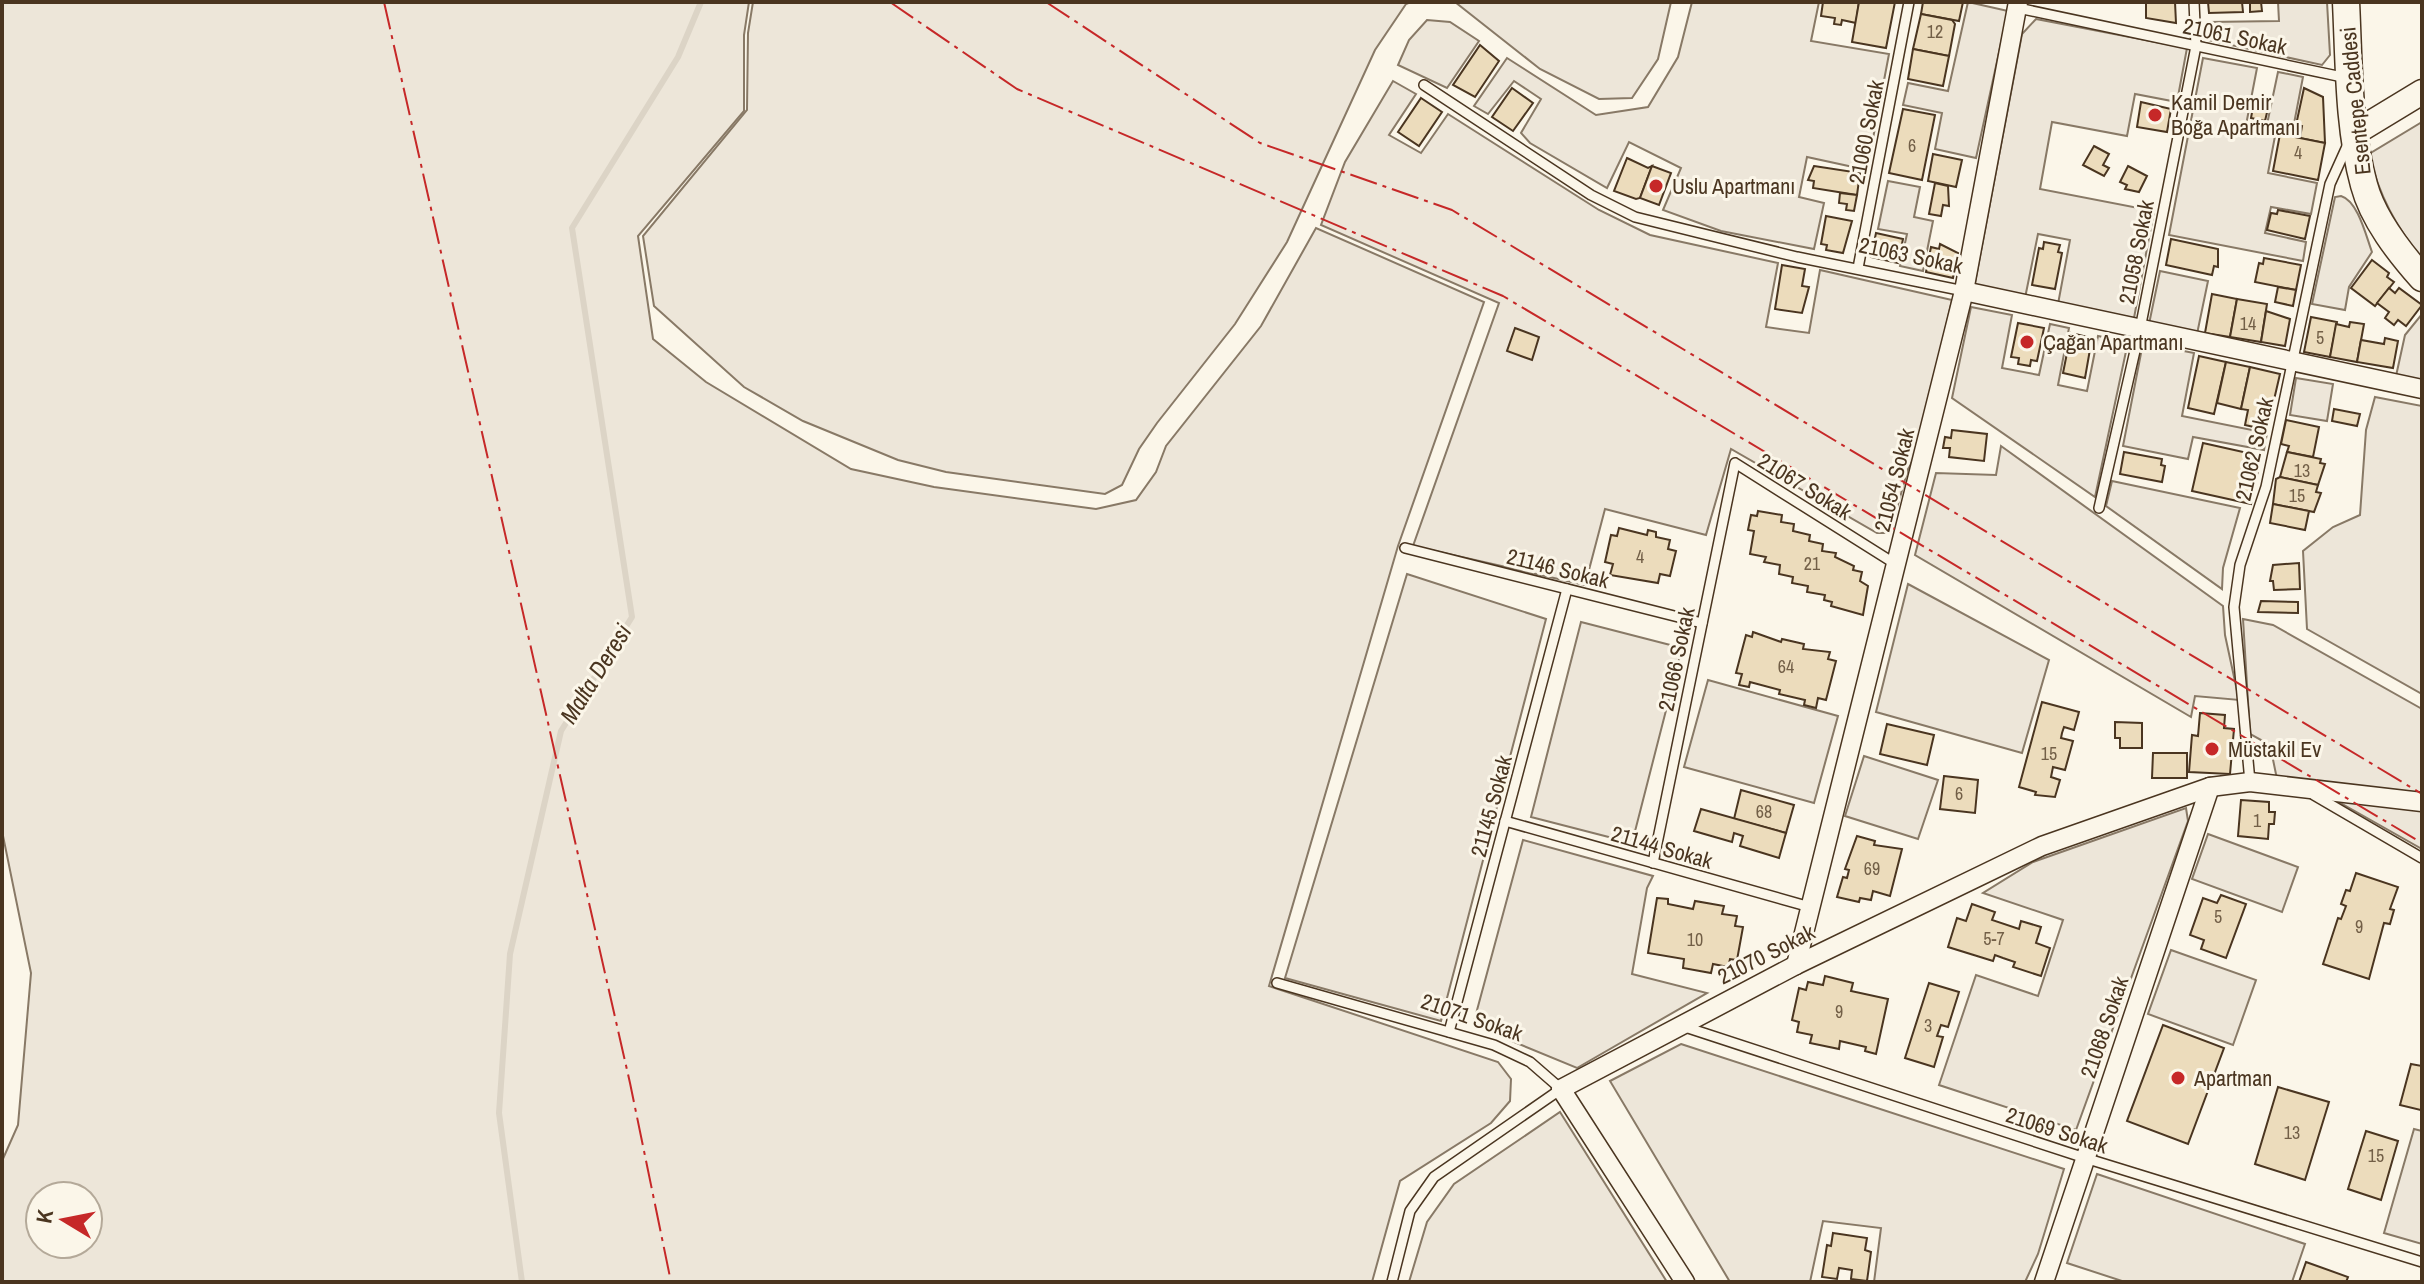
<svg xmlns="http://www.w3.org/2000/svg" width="2424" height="1284" font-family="'Archivo Narrow',sans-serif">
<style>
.green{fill:#ede6d9;stroke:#887966;stroke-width:2;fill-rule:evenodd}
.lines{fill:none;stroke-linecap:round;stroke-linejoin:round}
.stream{stroke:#dcd4c6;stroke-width:6}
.building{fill:#ecdcbc;stroke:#4a3520;stroke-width:2}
.service-casing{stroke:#4a3520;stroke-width:12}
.minor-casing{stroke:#4a3520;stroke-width:21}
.tertiary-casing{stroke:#4a3520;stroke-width:27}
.secondary-casing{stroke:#4a3520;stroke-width:29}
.service{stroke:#fbf6e9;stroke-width:9}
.minor{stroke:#fbf6e9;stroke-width:18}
.tertiary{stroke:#fbf6e9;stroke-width:24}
.secondary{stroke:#fbf6e9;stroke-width:26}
.power{stroke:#c62828;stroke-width:2;stroke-dasharray:28 6 4 6;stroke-linecap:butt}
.poi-dot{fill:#c62828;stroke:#fbf6e9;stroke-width:3}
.labels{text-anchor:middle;stroke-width:6;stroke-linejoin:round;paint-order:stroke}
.number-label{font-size:18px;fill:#725f47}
.street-label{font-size:22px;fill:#4a3520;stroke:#fbf6e9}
.poi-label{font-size:22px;fill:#4a3520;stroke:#fbf6e9;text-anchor:start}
.water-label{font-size:24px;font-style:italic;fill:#4a3520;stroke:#fbf6e9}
</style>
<rect width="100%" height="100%" fill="#fbf6e9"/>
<g class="green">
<path d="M2,2h747l-5,33v76l-106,125 15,103 53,43 145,87 83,18 162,22 40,-9 20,-28 10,-26 95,-120 55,-98 168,74 -86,244 -129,440 229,76 13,17 -1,22 -19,22 -91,58 -28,101h-1370v-121l16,-36 13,-152 -29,-142zM40,1196h48v48h-48z"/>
<path d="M753,2h658l-5,2 -31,46 -88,192 -52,82 -78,99 -18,26 -17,36 -17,9 -159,-22 -48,-12 -95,-39 -59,-34 -90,-81 -11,-70 104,-126 1,-77z"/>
<path d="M1455,2h216l-13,57 -26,39 -33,1 -59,-30z"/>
<path d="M1692,2h127l-8,39 78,13 -22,116 -60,-13 -8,40 25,6 -10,46 -93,-18 -58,-21 18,-42 -52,-26 -22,46 -77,-45 -9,-10 20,-34 -27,-18 -26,33 -14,-8 33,-48 89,57 52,-8 30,-50z"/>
<path d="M1968,2l40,9 -32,147 -41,-9 7,-36 -39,-8 5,-22 40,8z"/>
<path d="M2278,2h49l3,53 -8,10 -114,-25v-18l71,-1z"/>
<path d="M2036,19l151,29 -10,54 -42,-8 -8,42 -75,-14 -12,67 114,22 -20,107 -76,-14 12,-64 -32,-6 -13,64 -51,-10 48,-254z"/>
<path d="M1427,20l23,2 29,19 -32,47 -49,-23 11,-25z"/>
<path d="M2203,58l54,10 -11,57 20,4 12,-57 25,5 -11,57 -16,-3 -8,42 49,10 -6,31 -40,-7 -6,26 41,9 -3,19 -134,-26z"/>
<path d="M1393,81l23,13 -27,41 32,18 27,-39 151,96 51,25 128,28 -12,64 43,6 11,-63 132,30 -35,152 -9,17 -18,64h-13l-146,-84 -25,86 -101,-26 -20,76 -172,-39 86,-243 -178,-78 24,-63z"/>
<path d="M2422,122v137c-26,-33 -43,-63 -53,-105z"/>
<path d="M1888,181l32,6 -6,30 19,4 -10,50 -23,-5 7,-32 -29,-5z"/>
<path d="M2341,196c17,5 25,40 31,56l-23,35 -4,23 -33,-6 23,-107z"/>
<path d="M2160,271l48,10 -11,53 -48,-10z"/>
<path d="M1971,307l41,8 -10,53 37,7 11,-51 19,4 -11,57 29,6 11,-55 30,6 -33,155 -143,-99z"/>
<path d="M2422,314v67l-26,-5 9,-41z"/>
<path d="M2143,343l51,10 -12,63 85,17 -3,17 -71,-13 -5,22 -65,-13z"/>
<path d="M2296,378l37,6 -6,37 -37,-6z"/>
<path d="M2375,397l47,9v288l-115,-65 -4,-78 30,-24 27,-12 6,-85z"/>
<path d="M2001,446l222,160 2,29 14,65 -44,-4 -4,21 -276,-162 21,-82 60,2z"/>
<path d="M2112,481l128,27 -17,60 -1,21 -116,-83z"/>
<path d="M1407,574l139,45 -105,402 -156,-43z"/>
<path d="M1908,584l141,76 -27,93 -146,-41z"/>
<path d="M2243,619l30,6 149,84v87l-145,-17 -7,-34 -20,-11z"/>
<path d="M1581,622l101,26 -50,195 -101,-26z"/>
<path d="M1708,680l130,36 -24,87 -130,-36z"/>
<path d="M1864,756l74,24 -20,59 -73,-23z"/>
<path d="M2337,801l85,9v39z"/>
<path d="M2186,808l2,13 -112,309 -137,-45 37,-110 62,21 25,-76 -80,-27 50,-31z"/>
<path d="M2208,834l90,33 -16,45 -90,-33z"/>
<path d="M1523,840l130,36 -6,12 -15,86 75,19 -130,75 -104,-43z"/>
<path d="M2171,950l85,30 -23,65 -85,-31z"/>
<path d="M1681,1044l383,125 -26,85 -13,28h-151l7,-54 -58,-7 -13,61h-80l-120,-201z"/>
<path d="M1560,1112l107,170h-258l18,-60 27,-38z"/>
<path d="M2414,1129l8,2v113l-38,-11z"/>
<path d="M2097,1174l208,70 -13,38h-167l-58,-19z"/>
</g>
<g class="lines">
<path class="stream" d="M522,1282l-23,-169 11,-159 51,-223 71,-114 -60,-389 106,-171 23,-55"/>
</g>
<g class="building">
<path d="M1823,2h36l-3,21 -14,-3 -1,5 -7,-1 1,-6 -14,-2z"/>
<path d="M1859,2h36l-9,46 -34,-6z"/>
<path d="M1923,2h40l-4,19 -38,-7z"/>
<path d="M2146,2h29l1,21 -30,-5z"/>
<path d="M2208,2h34l1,10 -34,1z"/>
<path d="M2250,2h11l1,9 -12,1z"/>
<path d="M1921,14l31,6 3,4 -6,32 -36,-7z"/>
<path d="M1480,45l19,16 -24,36 -22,-12z"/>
<path d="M1913,49l36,7 -6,30 -35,-7z"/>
<path d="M1512,88l21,15 -20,28 -21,-14z"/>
<path d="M2304,88l19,9 2,46 -25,-5 2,-12 -6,-1z"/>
<path d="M1421,98l21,14 -23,34 -21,-14z"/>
<path d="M2254,101l15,3 -4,17 -14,-3z"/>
<path d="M2141,102l30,7 -4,23 -30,-5z"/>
<path d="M1903,109l32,6 -13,65 -33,-7z"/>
<path d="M2280,134l45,9 -7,37 -45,-9z"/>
<path d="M2094,146l15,8 -6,11 6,3 -5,8 -21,-11z"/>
<path d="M1933,154l29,6 -6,27 -28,-6z"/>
<path d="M1627,158l21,10 4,-2 -12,32 -4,1 -22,-8z"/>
<path d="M1652,166l19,7 -12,32 -19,-7z"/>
<path d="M1814,166l46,7 -3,22 -44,-7 1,-7 -6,-1z"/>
<path d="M2128,166l19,10 -8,16 -14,-3 2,-4 -7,-3z"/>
<path d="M1935,183l13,3 1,20 -6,-1 -2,11 -12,-2z"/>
<path d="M1840,193l17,2 -3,16 -8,-1 1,-6 -8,-1z"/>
<path d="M2278,210l32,6 -5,23 -38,-9 4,-17 6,1z"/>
<path d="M1826,216l26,5 -9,32 -17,-3 1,-5 -6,-1z"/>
<path d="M1876,233l27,6 -5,24 -27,-6z"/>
<path d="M2171,239l47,10v18l-4,-1 -2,9 -46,-10z"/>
<path d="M2044,242l16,3 -2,7 4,1 -7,36 -23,-4 7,-37 4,1z"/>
<path d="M1940,244l18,9 -5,25 -27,-6 5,-25 8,2z"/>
<path d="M2264,258l37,7 -5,25 -41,-8 4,-19 4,1z"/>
<path d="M2372,260l17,13 -2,4 7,5 -19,24 -24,-18z"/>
<path d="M1782,265l23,4 -3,17 7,1 -7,26 -27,-4z"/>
<path d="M2278,287l18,3 -3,16 -18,-4z"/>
<path d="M2389,288l6,5 4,-5 23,17 -16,21 -8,-6 -4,5 -9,-7 4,-6 -12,-9z"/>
<path d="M2212,294l25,5 -7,38 -25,-4z"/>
<path d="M2237,299l30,5 -6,38 -31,-5z"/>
<path d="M2266,311l24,8 -5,27 -24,-4z"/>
<path d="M2311,317l26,5 -7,35 -26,-5z"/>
<path d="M2350,322l14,2 -7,38 -27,-5 6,-33 13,3z"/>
<path d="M2018,323l26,5 -7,33 -6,-1 -1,6 -12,-2 1,-6 -8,-1z"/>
<path d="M1515,328l24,9 -7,23 -25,-9z"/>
<path d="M2071,333l21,5 -7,40 -22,-5z"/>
<path d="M2385,338l13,3 -5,27 -36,-6 4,-22 23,4z"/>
<path d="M2199,356l27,6 -12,52 -26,-6z"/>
<path d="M2226,362l24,5 -9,42 -24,-6z"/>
<path d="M2250,367l30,7 -13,56 -22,-5 3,-15 -7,-1z"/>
<path d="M2334,409l26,5 -3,12 -25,-5z"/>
<path d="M2286,420l33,7 -6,30 -26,-5 2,-6 -8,-2z"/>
<path d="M1952,430l35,4 -3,27 -35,-4 1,-9h-7l2,-11 6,1z"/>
<path d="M2203,443l58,13 -10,48 -59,-13z"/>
<path d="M2124,452l38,7 -1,6 4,1 -3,16 -42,-8z"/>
<path d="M2287,452l34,7 -1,4 5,1 -7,21 -38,-8z"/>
<path d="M2280,477l38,8 -2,7 5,1 -7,19 -41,-8 3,-25z"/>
<path d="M2273,504l36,7 -4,19 -35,-7z"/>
<path d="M1758,511l24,4 -1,7 13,2 -1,7 17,4 -1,6 14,3 -1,7 14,2 -1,4 19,9 -1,4 9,2 -2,9 8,5 -5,29 -32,-9 1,-4 -8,-2 1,-5 -18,-3 1,-6 -16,-3 1,-6 -14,-3 1,-9 -16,-3 2,-5 -16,-3 4,-23 -6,-1 3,-15 6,1z"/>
<path d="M1619,528l28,7 1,-5 8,2v5l14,3 -2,9 8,2 -6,25 -10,-2 -2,9 -48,-8 3,-11 -8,-2 6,-27 6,1z"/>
<path d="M2299,563l1,26 -26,1 -1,-9h-3l3,-16z"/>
<path d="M2261,601l37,1v11l-40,-1z"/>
<path d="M1753,632l28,10 1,-3 22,5 -1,5 27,3 -2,7 8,2 -10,39 -8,-2 -2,10 -12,-3 1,-5 -26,-6 1,-4 -30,-8 -1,5 -10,-2 3,-11 -6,-1 10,-38 6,2z"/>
<path d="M2042,702l37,10 -5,18 -10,-3 -2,6 -1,5 12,3 -8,29 -12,-3 -2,10 9,3 -5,17 -20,-2 1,-3 -17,-5z"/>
<path d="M2200,713l25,2 -1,13 10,1 -4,45 -41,-2 3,-37 6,1z"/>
<path d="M2115,722l27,1v25h-22v-10h-5z"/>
<path d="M1887,724l47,11 -7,30 -47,-11z"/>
<path d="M2153,753h34v25h-35z"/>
<path d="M1944,776l34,4 -3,33 -35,-4z"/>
<path d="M1741,790l53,15 -8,28 -52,-14z"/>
<path d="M2241,800l28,2v10h6l-1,12h-5l-1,15 -30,-3z"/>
<path d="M1701,809l85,24 -7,25 -39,-12 3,-10 -9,-3 -2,9 -38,-11z"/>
<path d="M1857,836l18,5 -1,4 28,4 -12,47 -17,-5 -2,9 -11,-2 -1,4 -22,-5 6,-20 4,1 2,-8 -4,-1z"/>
<path d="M2356,873l42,14 -8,22 4,1 -4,14 -6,-1 -15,56 -46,-15 15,-46 3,1 5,-13 -5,-2 5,-14 4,1z"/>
<path d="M2221,895l25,9 -20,54 -25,-9 3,-9 -14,-5 13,-37 14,5z"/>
<path d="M1657,898l11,1v5l25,5 2,-8 29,5 -2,8 15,2 -2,10 8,1 -6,33 -7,-1 -2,8 -15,-3 -2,9 -28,-5 1,-9 -36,-6z"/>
<path d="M1972,904l23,8 -3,8 27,9 2,-8 20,6 -5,16 14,5 -9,28 -28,-9 2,-5 -12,-4 -8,-3 -2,6 -45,-14 9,-29 9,3z"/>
<path d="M1825,976l28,7 -2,8 37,8 -12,55 -11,-3 1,-4 -26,-6 -1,8 -29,-6 2,-8 -15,-3 2,-10 -7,-2 7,-32 7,2 2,-8 15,3z"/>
<path d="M1929,983l30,9 -11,35 -7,-2 -4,11 6,1 -9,30 -29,-9z"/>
<path d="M2163,1025l61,23 -36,96 -61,-23z"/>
<path d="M2411,1064l11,2v50l-1,-6 -21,-5z"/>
<path d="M2278,1087l51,15 -24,78 -50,-16z"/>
<path d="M2366,1131l32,10 -17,59 -33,-11z"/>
<path d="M1833,1233l34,5 -2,12 6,2 -4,29 -16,-2 1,-9 -13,-2 -2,11 -15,-2 5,-32 4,1z"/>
<path d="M2306,1262l42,15 -2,5h-47z"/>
</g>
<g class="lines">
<g class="service-casing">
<g id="service">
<path d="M2018,8l329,70"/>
<path d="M1424,85l167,110 44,22 162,40 167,34"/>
<path d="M1858,268l51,-266"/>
<path d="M2099,508l41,-179 56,-283 -2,-44"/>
<path d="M1405,548l297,75"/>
<path d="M2250,782l-16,-175 6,-42 26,-78 64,-303 19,-42"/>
<path d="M2314,795l108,63"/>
<path d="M1505,821l305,86"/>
<path d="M1653,863l82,-400 162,102"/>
<path d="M1277,983l217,62 36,17 31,27 -127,88 -24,34 -18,71"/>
<path d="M1682,1026l403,132 337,104"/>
<path d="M1449,1032l118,-443"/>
</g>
</g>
<g class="minor-casing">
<g id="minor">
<path d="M1964,291l458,98"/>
<path d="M1796,965l168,-674 54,-289"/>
<path d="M1685,1282l-124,-193 235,-124 246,-119 168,-59 40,-5 172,20"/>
<path d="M2044,1282l166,-495"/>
</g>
</g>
<g class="tertiary-casing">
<path id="tertiary" d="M2356,132l66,-40"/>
</g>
<g class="secondary-casing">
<path id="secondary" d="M2346,2c3,60 2,125 18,183 9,34 35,67 58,93"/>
</g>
<use href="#service" class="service"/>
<use href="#minor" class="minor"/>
<use href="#tertiary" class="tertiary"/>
<use href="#secondary" class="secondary"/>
<g class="power">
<path d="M384,2l246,1081 41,199"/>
<path d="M890,2l127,87 486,207 919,547"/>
<path d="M1046,2l214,141 192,67 970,584"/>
</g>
</g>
<g class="poi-dot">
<circle cx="2155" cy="115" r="8"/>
<circle cx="1656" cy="186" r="8"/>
<circle cx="2027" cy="342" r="8"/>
<circle cx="2212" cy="749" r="8"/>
<circle cx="2178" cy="1078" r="8"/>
</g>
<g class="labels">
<g class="number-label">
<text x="1935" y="38">12</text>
<text x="1912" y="152">6</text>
<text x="2298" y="159">4</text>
<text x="2248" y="330">14</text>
<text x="2320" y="344">5</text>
<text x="2302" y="477">13</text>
<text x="2297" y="502">15</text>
<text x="1640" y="563">4</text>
<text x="1812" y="570">21</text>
<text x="1786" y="673">64</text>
<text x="2049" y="760">15</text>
<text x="1959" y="800">6</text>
<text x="1764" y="818">68</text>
<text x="2257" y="827">1</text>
<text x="1872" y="875">69</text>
<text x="2218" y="923">5</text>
<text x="2359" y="933">9</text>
<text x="1994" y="945">5-7</text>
<text x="1695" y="946">10</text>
<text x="1839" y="1018">9</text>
<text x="1928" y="1032">3</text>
<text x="2292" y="1139">13</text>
<text x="2376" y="1162">15</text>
</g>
<g class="street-label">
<text transform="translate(2235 36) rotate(12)" y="8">21061 Sokak</text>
<text transform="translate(2355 101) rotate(-96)" y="8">Esentepe Caddesi</text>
<text transform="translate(1866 132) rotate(-79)" y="8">21060 Sokak</text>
<text transform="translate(2136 252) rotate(-79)" y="8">21058 Sokak</text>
<text transform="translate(1911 255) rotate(12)" y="8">21063 Sokak</text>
<text transform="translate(2254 449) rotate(-77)" y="8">21062 Sokak</text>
<text transform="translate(1894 480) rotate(-76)" y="8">21054 Sokak</text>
<text transform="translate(1805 486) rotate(32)" y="8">21067 Sokak</text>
<text transform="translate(1558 568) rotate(14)" y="8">21146 Sokak</text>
<text transform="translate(1676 659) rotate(-78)" y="8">21066 Sokak</text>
<text transform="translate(1491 806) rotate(-75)" y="8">21145 Sokak</text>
<text transform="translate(1662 847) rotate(16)" y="8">21144 Sokak</text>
<text transform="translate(1766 954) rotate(-27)" y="8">21070 Sokak</text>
<text transform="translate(1472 1017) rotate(19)" y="8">21071 Sokak</text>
<text transform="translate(2104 1027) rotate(-71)" y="8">21068 Sokak</text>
<text transform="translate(2057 1130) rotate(18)" y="8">21069 Sokak</text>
</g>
<g class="poi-label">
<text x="2171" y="110">Kamil Demir<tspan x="2171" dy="25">Boğa Apartmanı</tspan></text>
<text x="1672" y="194">Uslu Apartmanı</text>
<text x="2043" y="350">Çağan Apartmanı</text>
<text x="2228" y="757">Müstakil Ev</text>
<text x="2194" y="1086">Apartman</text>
</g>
<g class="water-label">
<text transform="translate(596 674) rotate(-58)" y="8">Malta Deresi</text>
</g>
</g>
<rect width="2424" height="1284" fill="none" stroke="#4a3520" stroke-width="8"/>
<g transform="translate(64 1220) rotate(280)"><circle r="38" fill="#fbf6e9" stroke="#b4a999" stroke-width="2"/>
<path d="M0-6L14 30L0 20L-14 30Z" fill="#c62828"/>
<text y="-12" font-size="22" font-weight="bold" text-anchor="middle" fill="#4a3520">K</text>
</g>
</svg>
